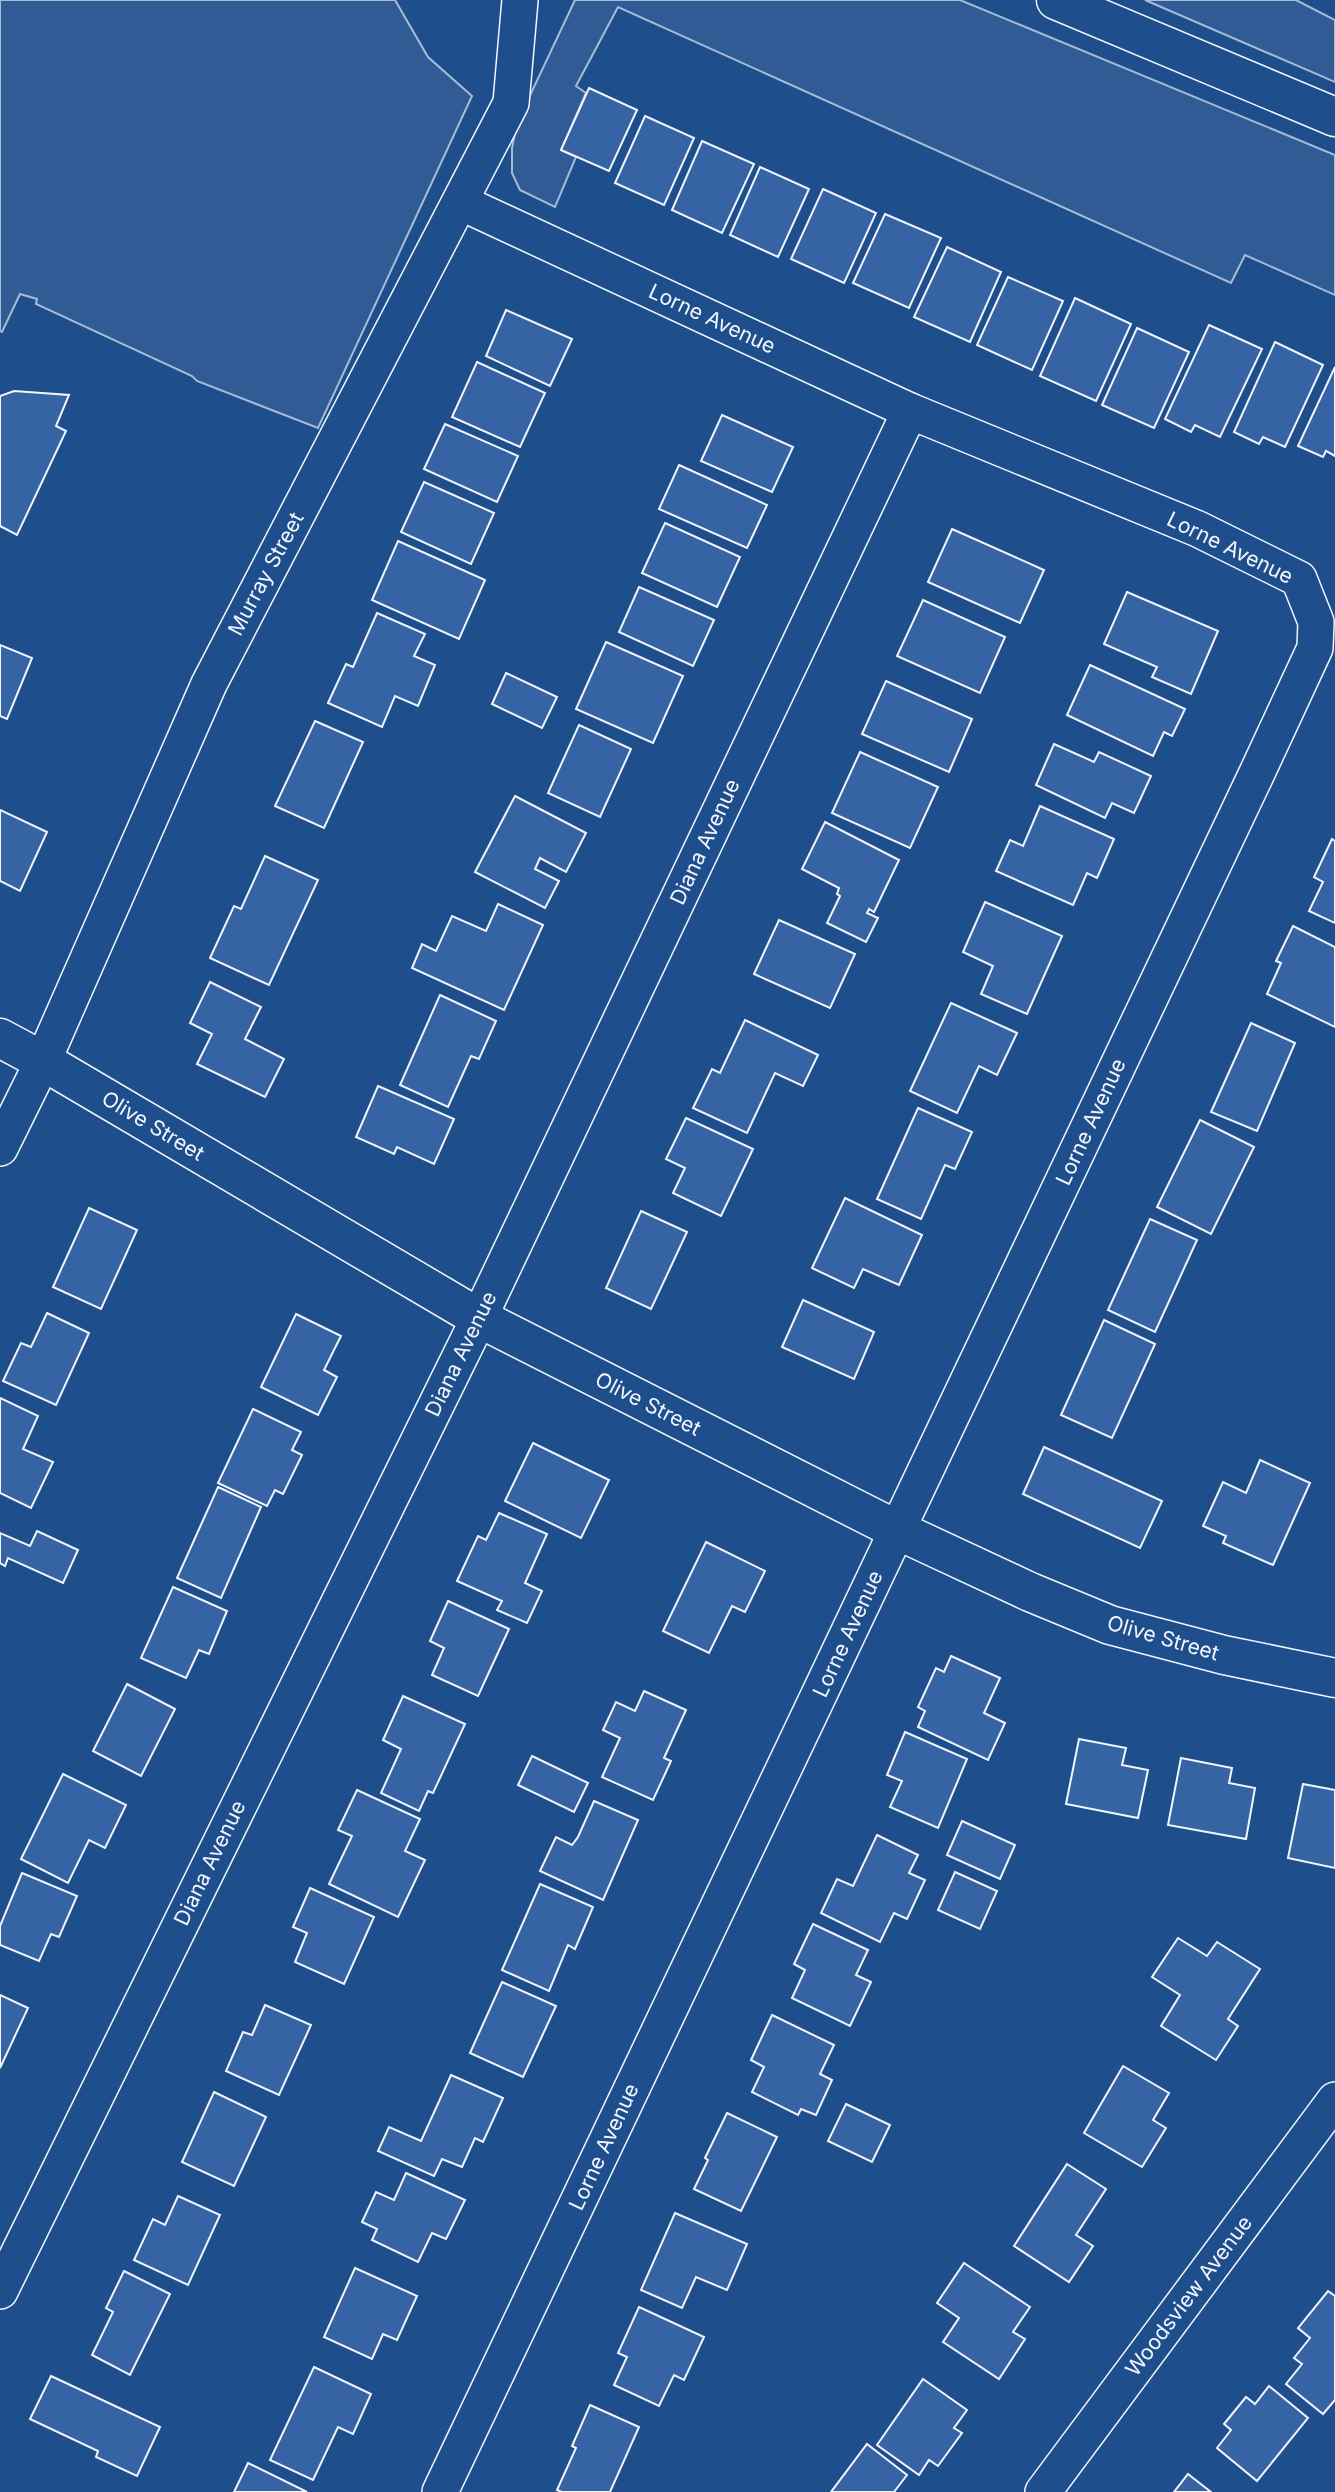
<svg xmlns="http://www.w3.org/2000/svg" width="1335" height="2492" font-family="Inter,sans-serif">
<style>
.built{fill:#305b95;stroke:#a8bbd7;stroke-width:2}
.building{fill:#3563a3;stroke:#f2f6ff;stroke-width:2}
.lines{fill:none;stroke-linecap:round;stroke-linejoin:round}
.street-casing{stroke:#f2f6ff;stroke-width:38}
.secondary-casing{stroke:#f2f6ff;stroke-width:41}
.highway-casing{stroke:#f2f6ff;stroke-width:41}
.street{stroke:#1f4e8c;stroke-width:35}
.secondary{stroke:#1f4e8c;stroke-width:38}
.highway{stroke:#1f4e8c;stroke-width:38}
.labels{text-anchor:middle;stroke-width:5;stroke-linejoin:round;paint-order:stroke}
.street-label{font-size:21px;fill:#f2f6ff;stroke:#1f4e8c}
</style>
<rect width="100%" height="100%" fill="#1f4e8c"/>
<g class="built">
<path d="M0,0h395l33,57 44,39 -154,332 -121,-47 -5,-5 -156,-72 1,-5 -17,-5 -18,38 -2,-1z"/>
<path d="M575,0h385l375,155v140l-90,-40 -14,28 -613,-276 -42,79 10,7 -25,57 15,7 -21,50 -35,-17 -8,-17v-25l5,-25z"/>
<path d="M1145,0h151l39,20v62z"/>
</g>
<g class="building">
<path d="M589,88l48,22 -28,61 -48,-21z"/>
<path d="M645,116l49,22 -30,67 -49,-22z"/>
<path d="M702,141l52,23 -32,69 -50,-23z"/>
<path d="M760,167l49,22 -31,68 -48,-22z"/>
<path d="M823,189l53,24 -32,70 -53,-24z"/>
<path d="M885,214l56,24 -32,70 -56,-25z"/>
<path d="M947,247l54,25 -31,70 -56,-25z"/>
<path d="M1008,277l55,24 -31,69 -55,-25z"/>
<path d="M1075,298l56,26 -35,77 -56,-25z"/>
<path d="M506,310l66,29 -22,47 -64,-30z"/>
<path d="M1209,325l53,24 -42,88 -25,-12 -4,7 -26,-13z"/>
<path d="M1137,328l52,24 -35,76 -52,-23z"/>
<path d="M1275,342l48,23 -38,82 -22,-10 -4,7 -25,-12z"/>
<path d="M477,362l68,31 -25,54 -68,-30z"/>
<path d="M1335,367v89l-9,-5 -3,6 -25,-11z"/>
<path d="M14,391l55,4 -13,31 10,5 -49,104 -17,-9v-130z"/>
<path d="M722,415l71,32 -21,45 -71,-31z"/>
<path d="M445,424l73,32 -21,46 -73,-33z"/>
<path d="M679,465l88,40 -20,43 -88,-39z"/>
<path d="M424,482l70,31 -23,51 -70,-32z"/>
<path d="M665,523l75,34 -23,50 -75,-34z"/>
<path d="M952,529l92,41 -24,53 -92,-41z"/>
<path d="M398,541l87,39 -26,59 -87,-39z"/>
<path d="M639,587l75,33 -21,46 -74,-34z"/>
<path d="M1127,592l91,39 -27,63 -39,-17 5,-10 -53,-23z"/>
<path d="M923,600l82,37 -25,56 -83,-37z"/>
<path d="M377,613l48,21 -11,22 21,9 -17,41 -23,-10 -13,31 -54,-24 18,-39 7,3z"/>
<path d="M606,642l77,34 -30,67 -77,-34z"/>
<path d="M0,645l32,13 -25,61 -7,-3z"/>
<path d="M1090,665l95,44 -13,27 -8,-4 -11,24 -86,-41z"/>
<path d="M506,673l51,24 -15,31 -50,-24z"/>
<path d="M886,681l86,38 -23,53 -87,-38z"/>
<path d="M315,721l48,21 -39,86 -49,-22z"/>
<path d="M579,725l52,24 -31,68 -52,-24z"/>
<path d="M1054,744l40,18 5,-10 52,24 -17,37 -22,-10 -7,15 -69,-33z"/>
<path d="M860,752l78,35 -28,61 -78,-35z"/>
<path d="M515,796l71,37 -20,39 -26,-14 -5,11 24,12 -14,27 -70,-36z"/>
<path d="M1040,806l74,33 -17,39 -10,-5 -14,32 -77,-34 14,-31 13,6z"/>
<path d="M0,810l47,22 -27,59 -20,-10z"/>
<path d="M825,822l74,38 -25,52 -5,-3 -2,4 11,5 -12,24 -39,-19 13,-27 -3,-2 2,-6 -37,-19z"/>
<path d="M1332,839l3,2v82l-26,-12 14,-29 -9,-5z"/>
<path d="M265,856l53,24 -49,105 -59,-27 24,-52 7,3z"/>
<path d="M985,902l77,34 -35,78 -46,-20 12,-28 -30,-14z"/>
<path d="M498,904l45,21 -39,85 -92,-42 10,-24 14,7 16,-35 34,15z"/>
<path d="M779,920l76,34 -25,54 -76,-34z"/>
<path d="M1293,926l42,21v80l-68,-33 14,-31 -5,-2z"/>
<path d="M210,982l51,25 -16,32 39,20 -19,38 -68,-33 15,-30 -22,-11z"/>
<path d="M440,995l56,26 -17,38 -8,-3 -23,51 -48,-22z"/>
<path d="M951,1003l66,30 -20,42 -18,-9 -22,47 -47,-22z"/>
<path d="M745,1020l73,35 -15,31 -28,-13 -28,60 -54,-25 19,-39 8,4z"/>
<path d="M1251,1023l44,20 -38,88 -46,-19z"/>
<path d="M378,1086l76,33 -20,45 -37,-17 -3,7 -38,-17z"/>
<path d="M918,1108l54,24 -17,37 -10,-4 -24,54 -44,-20z"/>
<path d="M686,1118l67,31 -32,67 -48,-23 12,-25 -19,-9z"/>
<path d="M1200,1120l54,27 -43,87 -54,-27z"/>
<path d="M845,1198l77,37 -23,50 -36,-16 -9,19 -42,-20z"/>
<path d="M89,1208l48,22 -36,79 -48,-22z"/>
<path d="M641,1211l46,21 -36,77 -45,-21z"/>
<path d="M1150,1219l47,21 -42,92 -47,-22z"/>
<path d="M803,1300l71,32 -20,47 -72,-32z"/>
<path d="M47,1313l42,20 -33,72 -53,-24 18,-38 10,4z"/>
<path d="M296,1314l45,22 -17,34 13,7 -19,38 -57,-28z"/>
<path d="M1104,1320l51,24 -43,94 -51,-23z"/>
<path d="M0,1398l38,18 -15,33 30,13 -22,46 -31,-15z"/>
<path d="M253,1409l48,23 -9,18 10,5 -19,39 -8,-4 -8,16 -49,-23z"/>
<path d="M533,1443l76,37 -28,58 -76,-37z"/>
<path d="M1044,1447l118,54 -22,47 -117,-54z"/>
<path d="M1260,1460l50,23 -37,82 -50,-22 3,-7 -23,-10 20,-44 23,11z"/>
<path d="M218,1487l43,20 -40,91 -44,-20z"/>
<path d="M499,1513l48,21 -22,49 17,8 -15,32 -30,-13 5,-9 -45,-20 21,-45 8,4z"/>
<path d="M37,1531l41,19 -15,33 -55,-25 -3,8 -5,-3v-30l30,13z"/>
<path d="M706,1542l59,29 -20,41 -13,-6 -23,47 -46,-22z"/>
<path d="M173,1587l54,24 -18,43 -10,-4 -13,28 -45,-20z"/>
<path d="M448,1601l61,28 -31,67 -46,-21 12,-27 -14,-7z"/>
<path d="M951,1656l49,22 -16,35 21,10 -17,37 -70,-33 7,-16 -7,-4 18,-39 8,4z"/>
<path d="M127,1684l48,25 -34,67 -48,-25z"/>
<path d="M644,1691l42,19 -22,48 7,3 -18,39 -51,-23 18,-39 -17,-8 13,-28 19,9z"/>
<path d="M403,1696l62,28 -32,69 -5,-2 -9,20 -38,-18 20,-44 -18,-9z"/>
<path d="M905,1732l62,27 -29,69 -48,-21 12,-26 -15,-6z"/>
<path d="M1079,1739l47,9 -4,17 26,5 -10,48 -72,-14z"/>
<path d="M532,1756l56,27 -14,29 -56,-27z"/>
<path d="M1181,1758l51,10 -3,15 26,5 -9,51 -78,-14z"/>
<path d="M63,1774l63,31 -21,43 -16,-8 -21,43 -47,-24z"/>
<path d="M1303,1784l32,6v78l-47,-10z"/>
<path d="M357,1790l63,29 -15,32 20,9 -27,57 -69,-33 23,-48 -14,-6z"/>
<path d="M594,1801l44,19 -35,80 -63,-29 16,-34 16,8 6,-8z"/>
<path d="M962,1821l53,24 -15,34 -53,-24z"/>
<path d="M877,1835l41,20 -9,18 16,7 -18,39 -13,-6 -14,29 -59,-29 16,-34 16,7z"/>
<path d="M955,1872l42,19 -17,38 -42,-19z"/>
<path d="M22,1873l55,23 -18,41 -8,-3 -12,27 -39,-16v-19z"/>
<path d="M540,1884l53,23 -18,42 -7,-4 -19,46 -47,-21z"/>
<path d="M310,1888l64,29 -30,67 -49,-22 12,-29 -14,-6z"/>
<path d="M813,1924l55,26 -12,25 15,7 -21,44 -58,-28 13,-28 -11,-6z"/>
<path d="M1178,1938l29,18 10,-14 43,27 -32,50 10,7 -22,34 -55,-34 19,-31 -28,-18z"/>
<path d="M502,1982l54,24 -33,71 -53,-24z"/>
<path d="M0,1995l28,13 -28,60z"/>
<path d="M265,2005l46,20 -32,70 -53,-24 17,-39 9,3z"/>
<path d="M772,2015l62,30 -14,29 12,6 -16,35 -15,-6 -3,6 -46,-23 12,-25 -13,-7z"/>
<path d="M1123,2066l46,27 -16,27 13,8 -24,39 -58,-34z"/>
<path d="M451,2075l52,23 -20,44 -8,-4 -13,29 -20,-8 -8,17 -56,-25 11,-24 32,14z"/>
<path d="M214,2092l52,25 -32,69 -52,-24z"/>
<path d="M846,2104l44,21 -18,37 -44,-21z"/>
<path d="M727,2113l50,24 -36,74 -47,-22 14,-29 -3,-2z"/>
<path d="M1067,2164l39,25 -30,46 17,11 -24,36 -55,-36z"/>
<path d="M406,2173l59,27 -19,39 -14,-6 -14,29 -46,-22 5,-11 -15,-7 14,-30 18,8z"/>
<path d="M178,2196l42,19 -32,70 -54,-25 19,-41 12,6z"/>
<path d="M675,2213l72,31 -20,46 -31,-13 -14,31 -41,-18z"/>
<path d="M964,2263l66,44 -17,25 12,7 -26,40 -56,-37 16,-24 -22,-15z"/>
<path d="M355,2268l62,28 -20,44 -14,-6 -11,25 -48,-22z"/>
<path d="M124,2271l46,23 -40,81 -38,-20 21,-43 -7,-4z"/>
<path d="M1328,2291l7,5v104l-12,14 -37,-30 16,-20 -8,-6 16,-20 -12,-10z"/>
<path d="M639,2307l65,30 -20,43 -10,-5 -15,31 -45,-21 13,-28 -9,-4z"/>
<path d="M314,2367l57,27 -18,40 -15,-7 -25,53 -43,-20z"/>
<path d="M51,2376l109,51 -23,49 -41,-19 2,-6 -68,-32z"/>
<path d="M923,2379l44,31 -13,18 8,5 -24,33 -9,-6 -10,15 -42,-30z"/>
<path d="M1269,2386l39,32 -51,63 -40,-33 14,-18 -7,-6 22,-27 9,7z"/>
<path d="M590,2405l49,22 -29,65h-48l-5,-2 19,-42 -4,-2z"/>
<path d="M867,2444l40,31 -13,17h-63z"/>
<path d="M248,2463l59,29h-73z"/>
<path d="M1188,2474l23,18h-37z"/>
</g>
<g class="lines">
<g class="street-casing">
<g id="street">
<path d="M0,1148l43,-87 166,-377 302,-581 9,-103"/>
<path d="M0,2291l479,-973 431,-907"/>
<path d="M440,2492l816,-1717 59,-127 1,-26 -17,-43 -101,-50 -288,-118 -450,-209"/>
<path d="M1043,2492l292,-392"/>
</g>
</g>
<g class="secondary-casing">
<path id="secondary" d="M0,1038l43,23 436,257 418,212 133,62 80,33 114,30 111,23"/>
</g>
<g class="highway-casing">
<path id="highway" d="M1056,0l279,117"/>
</g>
<use href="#street" class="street"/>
<use href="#secondary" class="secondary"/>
<use href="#highway" class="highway"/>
</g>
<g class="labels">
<g class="street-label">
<text transform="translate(712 319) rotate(25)" y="7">Lorne Avenue</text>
<text transform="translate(1230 548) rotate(26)" y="7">Lorne Avenue</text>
<text transform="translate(266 574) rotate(-62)" y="7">Murray Street</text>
<text transform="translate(705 842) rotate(-65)" y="7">Diana Avenue</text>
<text transform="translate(1091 1122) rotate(-65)" y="7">Lorne Avenue</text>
<text transform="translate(153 1126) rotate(31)" y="7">Olive Street</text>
<text transform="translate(461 1354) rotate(-64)" y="7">Diana Avenue</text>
<text transform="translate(648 1404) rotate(27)" y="7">Olive Street</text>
<text transform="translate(848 1634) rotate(-65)" y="7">Lorne Avenue</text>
<text transform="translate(1163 1638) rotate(16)" y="7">Olive Street</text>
<text transform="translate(210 1863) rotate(-64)" y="7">Diana Avenue</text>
<text transform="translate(604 2147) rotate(-65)" y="7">Lorne Avenue</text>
<text transform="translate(1189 2296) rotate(-53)" y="7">Woodsview Avenue</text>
</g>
</g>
</svg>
